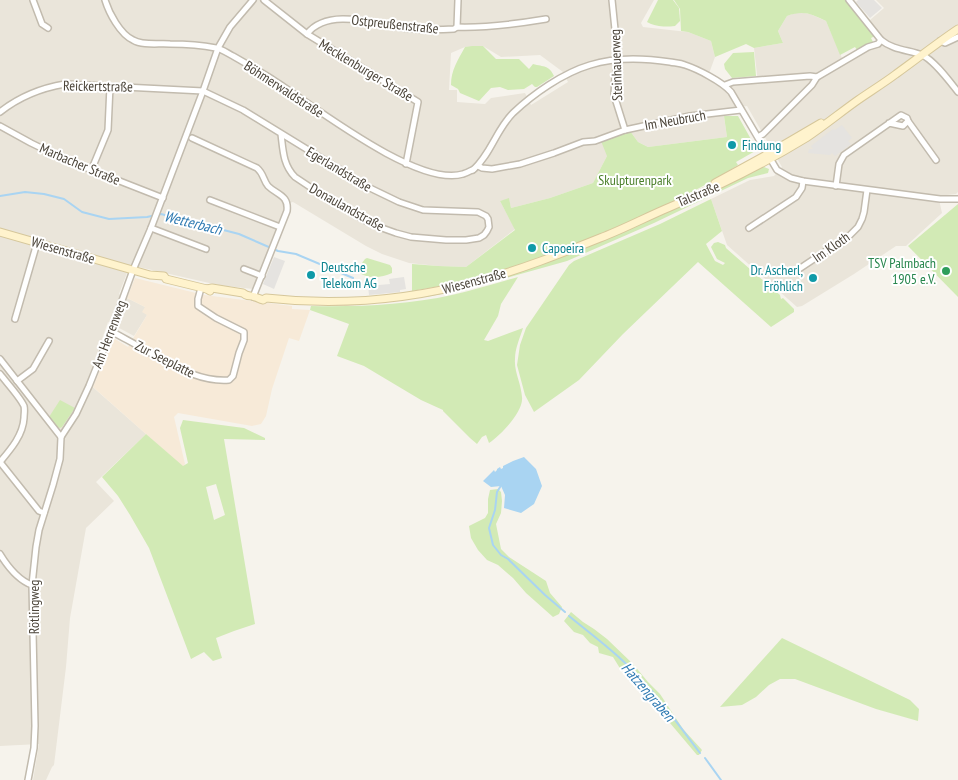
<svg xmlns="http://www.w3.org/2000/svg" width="958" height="780" font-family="'PT Sans Narrow',sans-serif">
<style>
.residential{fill:#eae5da;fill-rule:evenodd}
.commercial{fill:#f7ead8}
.green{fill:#d2eab5;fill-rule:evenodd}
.parking{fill:#e5e3e0}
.water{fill:#a9d4f2}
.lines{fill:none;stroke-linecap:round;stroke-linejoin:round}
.stream{stroke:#a9d4f2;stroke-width:2}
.street-casing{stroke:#c2bbae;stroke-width:8}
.secondary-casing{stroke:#d6c79b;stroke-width:9}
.street{stroke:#fff;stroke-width:5}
.secondary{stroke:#fff3cd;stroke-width:7}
.culture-dot{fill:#0f9aa8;stroke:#fff;stroke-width:2}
.leisure-dot{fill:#2e9e5b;stroke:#fff;stroke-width:2}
.labels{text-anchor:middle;stroke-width:4;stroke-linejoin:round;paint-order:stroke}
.street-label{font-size:14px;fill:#4b4439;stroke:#fff}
.culture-label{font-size:14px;fill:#0d838f;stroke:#fff;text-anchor:start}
.park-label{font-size:14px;fill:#4a7f2a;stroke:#fff}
.leisure-label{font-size:14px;fill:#27864d;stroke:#fff;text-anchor:end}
.water-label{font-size:15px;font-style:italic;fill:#2e7ab2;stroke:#fff}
</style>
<rect width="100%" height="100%" fill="#f6f3ec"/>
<path class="residential" d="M0,0h654l-13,23 2,4 45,5 23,9 4,16 -8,22 13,8 38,-4 -4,-35 29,-5 -5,-12 9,-15 11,-4 12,2 16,7 19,44 26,-16 8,-2 4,-8 -13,-19 14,-12 -8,-8h82v192l-2,2 -9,1h-9l4,18 -36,33h-10l-42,28 -52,32 -5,1 -70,-62 -16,-46 39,-19 24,-4 8,-9 -35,-61 -24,4 4,27 -79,10 -10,-5 -8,-11 -2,-6 -7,4 -28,54 -43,15 -39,10 -2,-9 -9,2 15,28 -49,38 -28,-1 -29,-3 -27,-9 -16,-8 -73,-44 -8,2v4l-16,42 -16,39 -35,-4 -88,-20 -11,29 26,13 2,8 -13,21 -26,-14 -21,60 59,52 -50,48 18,19 -28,27 -16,90 -4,49 -12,98 -2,2 -6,13h-13l6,-36 -39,2zM483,46l18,11 39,-2 23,17 5,10 -37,23 -6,-12 -34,5 -6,6 -28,-2v-12h-8l2,-37 14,-6z"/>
<path class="commercial" d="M135,278l69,17 88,11v3l18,1 -11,31 -10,-3 -17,51 -6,27 -5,8 -9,2 -74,-13 -4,4 11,47 -2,3 -90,-80 19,-47 3,-1 13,8 19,-32 -5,-3 3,-5 -18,-9z"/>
<g class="green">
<path d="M658,0h15l6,8 1,13 -5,5c-11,1 -18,1 -28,-4z"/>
<path d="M674,0h172l29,36 -4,2 2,4 -16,8 -2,-3 -15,8 -14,-34c-15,-7 -22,-11 -39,-5l-9,15 5,12 -29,5 -8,-4 -31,13 -4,-16 -23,-9 -7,-1 -1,-22z"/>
<path d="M472,46h11l13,13h23l10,10 4,-5c11,3 16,1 21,12l-17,11h-2l-3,-3 -8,5 -16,1 -8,-3 -9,1 -12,13 -19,-8 -2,-4 -7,-4c0,-15 7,-25 14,-38z"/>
<path d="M754,52l2,24 -24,2 -7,-9 -1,-5 9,-11z"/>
<path d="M724,116h14l19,34 -21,12 2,3c-33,22 -69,39 -105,55 -49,21 -99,42 -150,56 -23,7 -48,11 -71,15v-27l26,2 28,1 49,-37 -15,-29 9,-3 2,10 39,-10 43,-15 14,-27 -6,-15 29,-10 8,11 10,5 79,-10z"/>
<path d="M759,167h5l5,2 -1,4 -20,5 -94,45 -87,38 -96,27 -45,9v-2l102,-27z"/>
<path d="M711,199l11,32 -16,13 9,17 8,4 2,-2 -8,-4 -6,-12 3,-4 4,-1 7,3 1,3 9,8 45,39 1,4 2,-1 11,11v3l-23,15 -73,-65 -75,72 -44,46 -45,32 -9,-17 -8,-30 3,-20 6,-17 43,-63 5,-4 86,-37z"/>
<path d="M958,204v93l-50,-51z"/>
<path d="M367,258l23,7 2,3v5c-11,5 -22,6 -33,0l3,-10 3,-4z"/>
<path d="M518,277l-17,27 -3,12 -14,24 4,1 35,-13c-3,10 -8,20 -8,31 -1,13 6,24 7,38 2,14 -21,38 -33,46l-3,-8 -4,2 -5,7 -7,-6 -27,-27v-1l-22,-10 -57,-34 -27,-10 12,-32 -39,-14 1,-4c46,1 96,-1 141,-11 22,-5 44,-12 66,-18z"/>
<path d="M60,400l15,8 -13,19 -2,1 -3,-1 -8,-10z"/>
<path d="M183,420l61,8 21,10v2l-41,-1 31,185 -21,7 -18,7 6,20 -9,3 -9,-9 -13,7 -42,-111 -19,-33 -12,-19 -16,-19 44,-43 37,32 5,-3 -8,-35zM216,484l9,31 -11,5 -8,-33z"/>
<path d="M498,489l3,3 1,9 -1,12 -5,11 5,25 8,8 37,24 4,12 12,14 -3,7 -6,3 -27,-24 -13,-15 -15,-13 -11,-5 -9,-10 -7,-12 -2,-12 16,-8 3,-5v-14l2,-9z"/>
<path d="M571,612l12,10 11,7 13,10 26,25 15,18 12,12 23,35 19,21 -3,5h-2l-27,-32 -5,-9 -18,-22 -26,-22 -8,-13 -14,-4 -1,-6 -8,-4 -7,-8 -9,-3 -10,-11z"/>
<path d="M782,638l128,62 9,9 -1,12 -42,-12 -81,-30h-15l-11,6 -13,12 -14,8 -22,2z"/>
</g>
<g class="parking">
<path d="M858,0h16l8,8 -12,10 -14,-16z"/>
<path d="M842,125l10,13 -4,3 3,3 -16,12 -3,-3 -2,2 -22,-2 1,-4h4l-2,-3 22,-17 2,1z"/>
<path d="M274,257l11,4 -11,28 -11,-5z"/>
<path d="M404,277l2,12 -6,1v2l-31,3 -1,-9 22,-2 -1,-5z"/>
</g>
<path class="water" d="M524,457l12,12 6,17 -8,18 -13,9 -17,-5 1,-13 -4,-9 -10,1 -8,-6 11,-11 1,2 2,-2v-1l3,-2 1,2 2,-1v-2l10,-5z"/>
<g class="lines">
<g class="stream">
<path d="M0,196l25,-4 19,2 20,5 18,13 27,7 38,-2 14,-3 78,20 39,17 18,3 57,24"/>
<path d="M502,484l-5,8 -2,18 -6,18 4,17 8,10 7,4 37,36 20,17"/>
<path d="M569,616c18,15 37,29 54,45 28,25 54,62 77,92"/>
<path d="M705,758l16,22"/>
</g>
<g class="street-casing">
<g id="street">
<path d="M33,0l9,24 6,4"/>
<path d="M105,0c4,13 15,34 28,40 10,6 26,3 37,4 15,0 31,1 46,4 6,1 11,5 17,8 14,8 28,16 42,25 39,25 143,107 188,93 4,-1 7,-3 11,-5"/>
<path d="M264,0l43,34 111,68 -12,62"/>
<path d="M612,0l6,59 -3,19 -1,17 11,35"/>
<path d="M849,0l32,40c12,10 28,10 41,15 12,5 28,27 36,37"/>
<path d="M457,27l1,-27"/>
<path d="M307,34c21,-27 68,-10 96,-6 17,2 34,2 51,1l3,-2c30,1 59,-3 89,-8"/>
<path d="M940,41l5,2 13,-6"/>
<path d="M725,85l8,-3 77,-6 7,1"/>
<path d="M0,112c19,-15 41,-24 65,-28l138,7 40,19 127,78 29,14 24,8 55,2 8,4 2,3 1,8 -2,4 -3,4 -5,3 -13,2h-20l-35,-3 -15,-4 -14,-5 -16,-7 -47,-28 -24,-16c-12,-12 -12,-27 -14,-43"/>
<path d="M908,121l28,39"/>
<path d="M0,126l31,17 35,17 97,38"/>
<path d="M758,137l5,-3 49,-49 5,-8 51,-30 10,-3 3,-4"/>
<path d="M192,138l65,30c7,6 6,12 11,18 9,9 21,9 19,25l-34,86"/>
<path d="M478,166l4,2 10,1 28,-5 34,-11 29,-11 12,-1 30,-11 65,-14 51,-6"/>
<path d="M473,170c18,-16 23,-40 40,-57 20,-19 50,-40 77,-48 25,-8 54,-7 80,-3 5,1 10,1 15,3 9,3 17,7 24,11 9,5 16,9 22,16l46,78 14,8 12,3 137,18h18"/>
<path d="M91,171l17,-41 2,-44"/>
<path d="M836,186l3,-22 5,-9 57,-40 6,3 1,3 -5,5 -14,-3"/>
<path d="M210,200l70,27"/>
<path d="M151,228l55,21"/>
<path d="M749,228l47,-31 6,-9 1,-7"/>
<path d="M244,269l18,7"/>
<path d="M796,271l54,-36 8,-8 4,-8 2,-7 3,-22"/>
<path d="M15,319l22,-76"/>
<path d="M111,331c14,8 28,15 41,23 24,13 48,28 77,26l4,-4 6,-23 5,-13v-8l-28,-14 -18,-12v-7l3,-11"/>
<path d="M0,359l61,78"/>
<path d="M0,374c6,8 20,23 24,32 1,4 0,8 0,12 -1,17 -13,31 -24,44"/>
<path d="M17,381l16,-12 16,-28"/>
<path d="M0,462l39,49 5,2"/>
<path d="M0,554c8,13 18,26 32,31"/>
<path d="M28,780l6,-32 1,-22 -3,-141 4,-38 3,-17 14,-45 7,-26 1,-22 15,-23 13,-28 22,-55 22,-61 18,-42 52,-137 15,-43 12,-21 23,-27"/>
</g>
</g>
<g class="secondary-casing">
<g id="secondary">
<path d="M715,183l53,-29 53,-31"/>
<path d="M0,232l150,43 14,1 2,3 41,10 3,2"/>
<path d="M207,289l5,-1 31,5c4,4 7,2 12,4 3,1 5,2 8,3l3,-2c70,8 143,2 212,-17 42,-11 82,-27 122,-43 24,-9 46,-21 70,-31 47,-20 92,-42 136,-69 18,-12 35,-26 52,-38 13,-9 26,-17 38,-26 21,-15 41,-31 62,-45"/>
</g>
</g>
<use href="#street" class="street"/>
<use href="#secondary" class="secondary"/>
</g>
<g class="culture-dot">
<circle cx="732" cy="145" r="5"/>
<circle cx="532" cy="248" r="5"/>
<circle cx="311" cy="275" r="5"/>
<circle cx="813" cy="278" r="5"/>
</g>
<circle class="leisure-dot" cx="946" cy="271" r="5"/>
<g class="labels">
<g class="street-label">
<text transform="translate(395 24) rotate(6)" y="5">Ostpreußenstraße</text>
<text transform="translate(616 65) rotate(-92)" y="5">Steinhauerweg</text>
<text transform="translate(366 70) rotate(31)" y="5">Mecklenburger Straße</text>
<text transform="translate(98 86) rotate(1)" y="5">Reickertstraße</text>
<text transform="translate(284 89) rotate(33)" y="5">Böhmerwaldstraße</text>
<text transform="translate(675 120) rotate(-10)" y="5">Im Neubruch</text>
<text transform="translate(80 164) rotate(23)" y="5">Marbacher Straße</text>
<text transform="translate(339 169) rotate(31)" y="5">Egerlandstraße</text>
<text transform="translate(698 194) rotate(-23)" y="5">Talstraße</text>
<text transform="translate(347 207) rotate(29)" y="5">Donaulandstraße</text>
<text transform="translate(831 247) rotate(-35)" y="5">Im Kloth</text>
<text transform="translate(63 250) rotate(16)" y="5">Wiesenstraße</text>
<text transform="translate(474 281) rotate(-15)" y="5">Wiesenstraße</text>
<text transform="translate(109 334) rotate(-69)" y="5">Am Herrenweg</text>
<text transform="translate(165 359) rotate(27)" y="5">Zur Seeplatte</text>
<text transform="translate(34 607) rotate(-90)" y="5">Rötlingweg</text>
</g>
<g class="culture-label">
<text x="742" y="150">Findung</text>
<text x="542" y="253">Capoeira</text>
<text x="321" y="272">Deutsche<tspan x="321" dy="16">Telekom AG</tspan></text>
<text x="803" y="275" text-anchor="end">Dr. Ascherl,<tspan x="803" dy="16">Fröhlich</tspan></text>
</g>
<g class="park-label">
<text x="635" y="185">Skulpturenpark</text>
</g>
<g class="leisure-label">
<text x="936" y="268">TSV Palmbach<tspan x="936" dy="16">1905 e.V.</tspan></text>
</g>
<g class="water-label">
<text transform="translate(193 223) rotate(14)" y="5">Wetterbach</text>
<text transform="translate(648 692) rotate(49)" y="5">Hatzengraben</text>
</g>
</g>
</svg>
